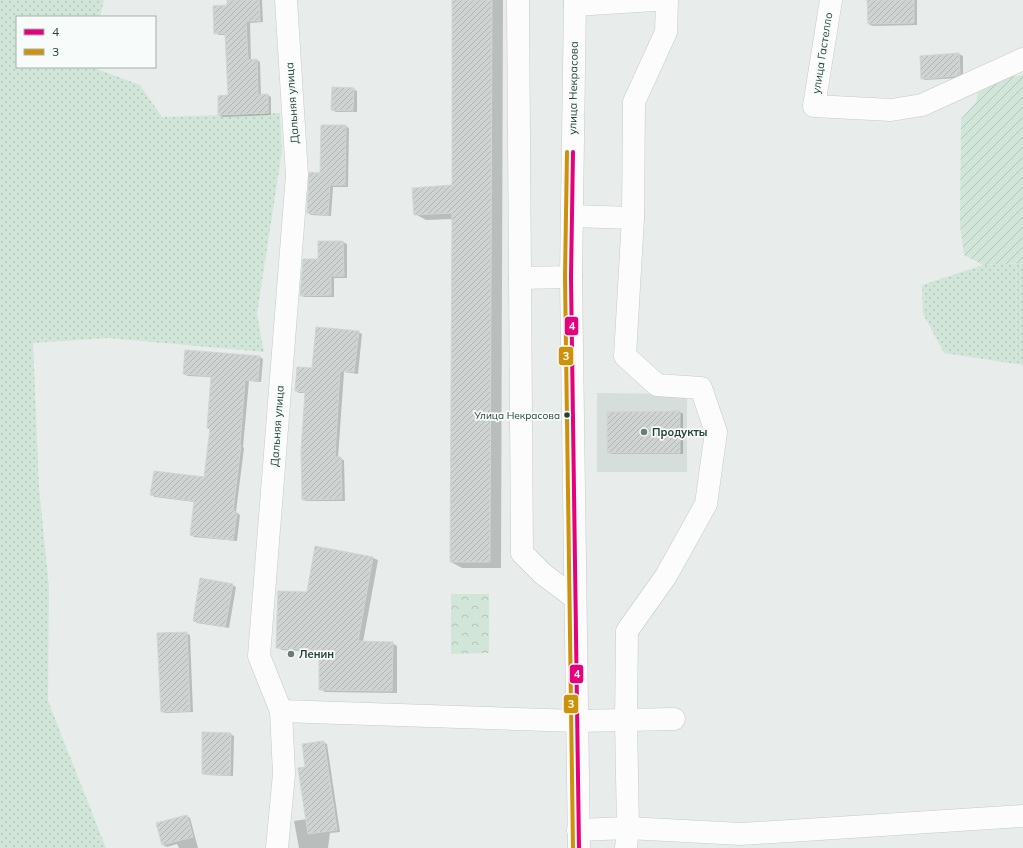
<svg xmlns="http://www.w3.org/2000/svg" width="1023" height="848" font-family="Mulish,sans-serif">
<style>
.built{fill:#d6dedb}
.grass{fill:url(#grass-dots)}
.park{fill:url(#park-crowns)}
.garden{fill:url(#garden-furrows)}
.shadow{fill:#0003}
.building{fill:url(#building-hatch);stroke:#d1d6d4}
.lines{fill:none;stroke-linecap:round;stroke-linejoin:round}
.minor-casing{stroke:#c5cac8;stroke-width:23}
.minor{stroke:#fcfcfc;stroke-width:22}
.bus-1-casing{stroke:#f7fbf9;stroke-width:7}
.bus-2-casing{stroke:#f7fbf9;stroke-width:7}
.bus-1{stroke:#e5007d;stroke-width:4}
.bus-2{stroke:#cd920c;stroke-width:4}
.bus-dot{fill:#24423a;stroke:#f7fbf9;stroke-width:1.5}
.poi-dot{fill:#697e78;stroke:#f7fbf9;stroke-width:1.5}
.labels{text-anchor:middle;stroke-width:3.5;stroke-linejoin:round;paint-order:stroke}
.bus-label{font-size:10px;fill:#24423a;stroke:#f7fbf9;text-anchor:end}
.street-label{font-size:11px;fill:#24423a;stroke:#f7fbf9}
.poi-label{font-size:11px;font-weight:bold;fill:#24423a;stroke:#f7fbf9;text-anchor:start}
.line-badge{stroke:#f7fbf9;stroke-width:1.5}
.badge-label{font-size:11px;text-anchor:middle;font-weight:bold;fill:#fff}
</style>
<defs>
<pattern id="grass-dots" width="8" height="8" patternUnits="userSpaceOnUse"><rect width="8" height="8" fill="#d1e6d8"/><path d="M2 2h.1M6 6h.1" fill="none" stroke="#b3c6ba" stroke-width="1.8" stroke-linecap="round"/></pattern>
<pattern id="park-crowns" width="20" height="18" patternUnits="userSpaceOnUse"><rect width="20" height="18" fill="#d1e6d8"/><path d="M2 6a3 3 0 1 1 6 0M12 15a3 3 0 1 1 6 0" fill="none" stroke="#b3c6ba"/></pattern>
<pattern id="garden-furrows" width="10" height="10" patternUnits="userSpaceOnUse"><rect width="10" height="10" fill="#d1e6d8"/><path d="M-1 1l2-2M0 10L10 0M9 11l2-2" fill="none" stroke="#b3c6ba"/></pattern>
<pattern id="building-hatch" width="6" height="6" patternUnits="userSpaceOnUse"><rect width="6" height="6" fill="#cfd4d2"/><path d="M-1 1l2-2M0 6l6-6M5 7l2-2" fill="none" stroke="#b2b7b5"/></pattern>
</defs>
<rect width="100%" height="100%" fill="#e8edeb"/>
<path class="built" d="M597,393l90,1v78h-90z"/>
<g class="grass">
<path d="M0,0h104l-4,17h-83v50h79l1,2 43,16 22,32 118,-4 2,38 -25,163 7,38 -156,-14 -75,5 6,144 10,100 -1,114 58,147h-106z"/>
<path d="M1023,263v102l-79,-12 -21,-39 -1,-29 61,-20z"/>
</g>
<path class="park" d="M451,594h38v59l-38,1z"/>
<path class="garden" d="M1023,75v188l-40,2 -19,-10 -4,-29 1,-107 15,-17 2,-10 32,-15z"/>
<g class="shadow">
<path d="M228,0h34l1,22 -13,1 1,37h6l3,2 1,33h7l3,2v18l-48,2 -4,-2 10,-19 -3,-61h-7l-4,-2 13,-27z"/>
<path d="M453,0h50l-2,568h-39l-11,-6 2,-343 -27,1 -11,-6 38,-28z"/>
<path d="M868,0h49v25l-45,1 -3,-2z"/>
<path d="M959,54l4,2v20l-4,2 -34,2 -3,-2 -1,-21z"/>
<path d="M353,89l4,2v21h-21l-4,-2z"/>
<path d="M345,126l4,2 -1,59h-15l-2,29 -20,-1 -3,-2 13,-39z"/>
<path d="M319,242h24l4,2v34h-13v19h-30l-3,-2 18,-35z"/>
<path d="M358,332l4,2 -4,40 -14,-2 -6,86 6,2 1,41h-39l-3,-2 3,-106h-7l-3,-2 17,-22z"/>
<path d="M186,351l74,6 3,2 -2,23 -12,-1 -6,66 1,1 -8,64 4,3 -3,26 -43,-4 -3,-2 4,-33 -40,-5 -4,-2 54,-16 6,-49 -3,-2 4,-51 -24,-1 -4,-2z"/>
<path d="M680,412l3,2v40h-71l-4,-2z"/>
<path d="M373,558l5,2 -15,82 29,1 5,3v47l-72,-1 -5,-3v-37l-38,-2 -5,-3 31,-54z"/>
<path d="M232,585l4,2 -7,41 -32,-5 -3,-2z"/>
<path d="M186,633l4,2 3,77 -28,1 -3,-2z"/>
<path d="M230,734l4,2 -1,40 -27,-1 -3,-2z"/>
<path d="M323,742l4,2 13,88 -10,1 -2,15h-29l-5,-27 13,-2 -1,-51z"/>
<path d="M187,816l3,2 8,30h-19l-2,-4 -10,3 -4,-2z"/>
</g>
<g class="building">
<path d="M227,0h32l1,21h-14l2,39 9,-1 1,36 10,-1v19l-50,2v-19l10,-1 -3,-62 -11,1 -1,-28 14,-1z"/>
<path d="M452,0h40l-2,562h-40l2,-349 -38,2 -2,-27 40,-3z"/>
<path d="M867,0h47v23l-46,1z"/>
<path d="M959,53l1,21 -5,2 -34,3 -1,-23z"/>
<path d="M332,87l22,1 -1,23 -22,-1z"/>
<path d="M321,125h25l-1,60h-15l-2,30 -21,-2 2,-41 11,1z"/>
<path d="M318,241h25l1,35h-13v19l-31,1 3,-37h15z"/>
<path d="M316,327l43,4 -5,41 -14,-1 -5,86h6l1,42 -40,1 -1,-49 4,-59 -10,-1 2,-24 15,1z"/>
<path d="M185,350l75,6 -2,25 -13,-1 -5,65h1l-8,66 4,1 -4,28 -43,-5 4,-34 -44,-6 4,-24 50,6 6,-48 -3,-1 4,-52 -28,-2z"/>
<path d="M680,411v42h-73v-41z"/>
<path d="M315,546l58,11 -15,84 35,1 -1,49 -73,-1v-40l-43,-2 2,-57 29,1z"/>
<path d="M200,578l33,6 -8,43 -32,-6z"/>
<path d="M187,632l3,79 -29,1 -4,-79z"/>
<path d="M202,732l29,1 -1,42 -28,-1z"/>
<path d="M324,741l13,89 -29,4 -10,-66 7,-1 -3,-23z"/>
<path d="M187,815l6,22 -31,8 -6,-22z"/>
</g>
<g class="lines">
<g class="minor-casing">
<g id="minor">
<path d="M518,0l4,553 21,21 32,24"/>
<path d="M575,0l-4,277 8,571"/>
<path d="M831,0l-17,106 77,4 31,-5 101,-46"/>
<path d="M575,5l80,-5"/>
<path d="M572,216l61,2 -8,138 32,29 44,3 15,44 -10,72 -40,72 -39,55 -1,90 2,107 -2,20"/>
<path d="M633,218l1,-116 32,-70 1,-32"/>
<path d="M520,278l51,-1"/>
<path d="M281,711l296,10 97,-2"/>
<path d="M578,830l50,-2 113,6 282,-18"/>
<path d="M277,848l7,-74 -3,-63 -22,-55 38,-481 -11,-175"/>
</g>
</g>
<use href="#minor" class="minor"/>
<g class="bus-1-casing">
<path id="bus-1" d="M573,152l-2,125 8,571"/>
</g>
<g class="bus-2-casing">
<path id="bus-2" d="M567,152l-2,125 8,571"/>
</g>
<use href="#bus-1" class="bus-1"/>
<use href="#bus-2" class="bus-2"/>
</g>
<circle class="bus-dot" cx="567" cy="415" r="3.5"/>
<g class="poi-dot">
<circle cx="644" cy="432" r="4"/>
<circle cx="291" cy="654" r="4"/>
</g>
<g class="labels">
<g class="bus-label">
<text x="560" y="419">Улица Некрасова</text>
</g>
<g class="street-label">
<text transform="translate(822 53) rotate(-81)" y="4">улица Гастелло</text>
<text transform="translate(573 88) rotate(-89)" y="4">улица Некрасова</text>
<text transform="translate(292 103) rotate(-94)" y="4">Дальняя улица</text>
<text transform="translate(277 426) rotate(-86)" y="4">Дальняя улица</text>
</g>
<g class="poi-label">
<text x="652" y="436">Продукты</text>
<text x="299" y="658">Ленин</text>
</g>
</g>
<g class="line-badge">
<rect x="564" y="316" width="15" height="20" rx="4" fill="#e5007d"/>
<rect x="558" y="346" width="16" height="20" rx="4" fill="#cd920c"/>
<rect x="569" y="664" width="15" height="20" rx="4" fill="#e5007d"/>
<rect x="563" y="694" width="16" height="20" rx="4" fill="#cd920c"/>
</g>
<g class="badge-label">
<text x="572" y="330">4</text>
<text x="566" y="360">3</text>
<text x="577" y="678">4</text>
<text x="571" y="708">3</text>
</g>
<rect x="16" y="16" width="140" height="52" fill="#f7fbf9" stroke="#a3b1ad"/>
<rect x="24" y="29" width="20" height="6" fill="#e5007d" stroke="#a3b1ad"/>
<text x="52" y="36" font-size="12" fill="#24423a">4</text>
<rect x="24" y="49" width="20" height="6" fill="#cd920c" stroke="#a3b1ad"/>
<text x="52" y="56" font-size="12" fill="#24423a">3</text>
</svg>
